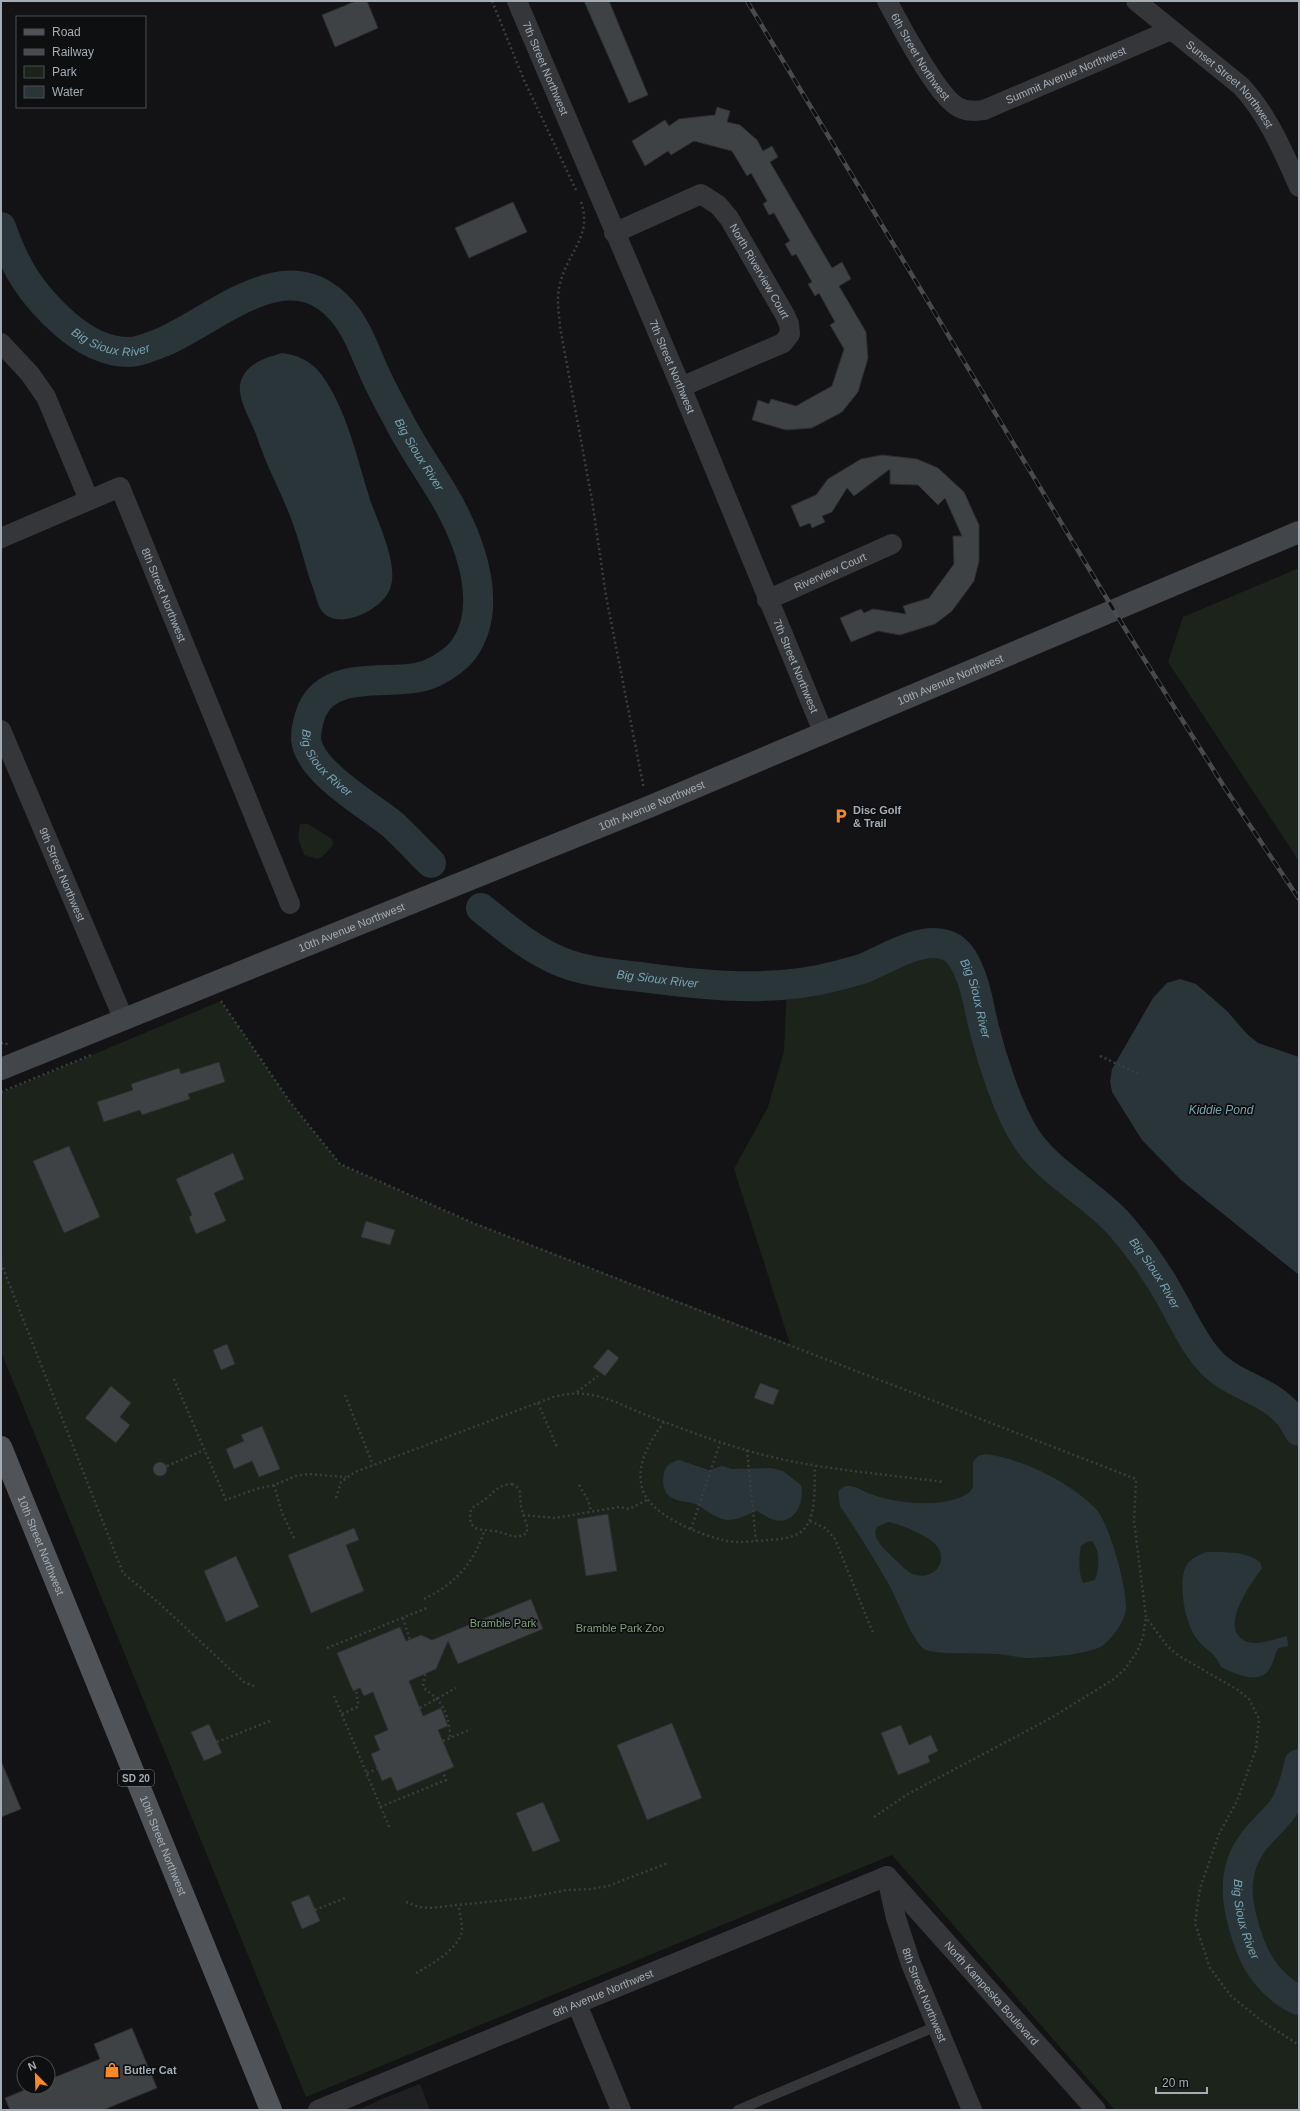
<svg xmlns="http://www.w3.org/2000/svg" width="1300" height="2111" font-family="Helvetica,sans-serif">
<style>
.built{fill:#1f2022}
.green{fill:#1b231b}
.water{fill:#293539;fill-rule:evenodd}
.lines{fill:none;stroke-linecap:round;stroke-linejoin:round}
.river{stroke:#293539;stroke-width:30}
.building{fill:#3f4245;stroke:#2d2e31}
.path{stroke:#3a3d41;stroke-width:2.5;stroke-dasharray:2 3;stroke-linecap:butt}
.lane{stroke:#34363a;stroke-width:10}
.street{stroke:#34363a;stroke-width:20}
.secondary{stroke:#42464a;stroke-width:22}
.primary{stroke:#505459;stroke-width:22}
.rail-casing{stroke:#474b4f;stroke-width:4.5}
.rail{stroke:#0e0f10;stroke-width:3;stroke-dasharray:9;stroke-linecap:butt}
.labels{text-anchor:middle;stroke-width:3.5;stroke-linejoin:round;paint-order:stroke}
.shield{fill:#0e0f10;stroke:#777e84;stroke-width:1}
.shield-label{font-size:10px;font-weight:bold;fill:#a4adb6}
.street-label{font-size:11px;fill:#a4adb6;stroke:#0e0f10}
.poi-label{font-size:11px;font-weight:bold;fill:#a4adb6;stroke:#0e0f10;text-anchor:start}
.park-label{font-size:11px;fill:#80a27a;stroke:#0e0f10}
.water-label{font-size:12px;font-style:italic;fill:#79a3b3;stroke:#0e0f10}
</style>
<rect width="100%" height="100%" fill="#131315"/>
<path class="built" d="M420,2084l10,26h-72l24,-11z"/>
<g class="green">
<path d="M1299,568v293l-131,-199 15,-45z"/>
<path d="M300,824h8l24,15 1,6 -9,10 -6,4 -14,-4 -6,-17z"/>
<path d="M928,944c12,1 23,0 32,10 19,22 19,59 27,86 7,28 24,74 39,98 17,26 42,41 66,61 18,15 34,32 48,51 26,33 43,82 70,111 28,30 69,28 89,70v679h-184l-223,-255 -586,242 -305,-745v-259l220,-92 69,101 50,62 133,59 317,121 -56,-175 34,-62 16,-56 3,-66c25,-3 51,-7 75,-16 22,-9 42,-20 66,-25z"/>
</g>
<g class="water">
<path d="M282,353c16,2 29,8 39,21 25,34 35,80 47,119 7,25 35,75 20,100 -10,18 -51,39 -67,17 -3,-5 -5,-13 -7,-19 -9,-24 -14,-50 -24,-75 -10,-26 -24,-51 -33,-79 -5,-15 -19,-36 -17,-52 4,-21 25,-27 42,-32z"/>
<path d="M1180,979l16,5 31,27 20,23 11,9 41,14v218l-118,-95 -39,-40 -30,-48 -2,-11 2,-12 41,-71 14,-15z"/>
<path d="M986,1454c36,5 84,28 110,55 14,15 31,80 30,100 -1,12 -14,30 -24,37 -12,8 -58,12 -73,12 -11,0 -23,-4 -34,-4 -14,-1 -63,1 -71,-5 -13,-10 -27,-51 -36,-66 -15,-26 -31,-52 -48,-77l-2,-14c3,-3 5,-6 10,-6 7,-1 16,6 23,8 26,10 76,15 99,-2l3,-5v-25l5,-6zM888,1522c13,2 46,16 51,27 9,19 -13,34 -30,23 -8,-6 -16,-15 -23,-21 -6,-7 -14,-15 -9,-24zM1092,1541c9,11 7,27 3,39l-12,3c-5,-11 -4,-25 -2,-37l5,-4z"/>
<path d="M679,1460l30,10 13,-4 10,3 39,-1 12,3 18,14c4,17 -6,40 -27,35 -5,-1 -11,-6 -17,-9 -9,3 -19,9 -29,9 -11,0 -22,-11 -33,-16 -8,-3 -18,-2 -26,-8 -6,-6 -7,-15 -5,-23 1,-7 7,-11 15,-13z"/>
<path d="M1206,1552c18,0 40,-1 54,10l2,6c-11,16 -41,56 -20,71 4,3 9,4 14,4 10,0 21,-5 31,-7l1,10 -10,2c-3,6 -4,13 -7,18 -9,21 -35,8 -50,1 -6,-15 -15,-16 -24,-28 -12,-14 -21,-61 -9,-76 5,-6 12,-8 18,-11z"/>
</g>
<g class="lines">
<g class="river">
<path id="s1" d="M1,227c14,41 31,68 64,97 17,15 40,28 64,28 11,0 23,-6 34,-10 54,-23 125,-94 179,-31 16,18 23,42 33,63 7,16 16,32 24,47 15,30 36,57 52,87 21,40 42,100 13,141 -9,12 -29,25 -44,28 -34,8 -90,-7 -108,33 -3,8 -6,20 -6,29 3,33 63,66 87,86 13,12 25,25 38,38"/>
<path id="s2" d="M481,908c25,20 48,40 78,53 26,11 54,13 82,16 66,9 134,16 199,-2 7,-2 15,-4 22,-6 23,-9 58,-33 84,-24 11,3 18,15 22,24 9,19 11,40 16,59 8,32 24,82 42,110 24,36 65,55 94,87 19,22 37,47 51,73 12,21 22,44 38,62 27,31 70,28 90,71"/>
<path id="s3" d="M1299,1764c-3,15 -7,30 -15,43 -8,12 -21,22 -30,34 -25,32 -17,69 -4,104 8,23 26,45 49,55"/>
</g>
</g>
<g class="building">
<path d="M356,1h11l11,27 -43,19 -13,-32z"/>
<path d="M584,1h25l39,94 -19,8z"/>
<path d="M717,107l13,4 -3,11 13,3 17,15 6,11 9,-5 6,11 -8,5 62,106 10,-6 9,17 -12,7 27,46 2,26 -10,34 -16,20 -30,16 -26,2 -34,-10 6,-20 11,4 2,-5 25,7 36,-20 12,-37 -14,-24 5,-3 -16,-29 -4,3 -7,-12 4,-2 -16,-28 -4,2 -7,-12 5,-3 -16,-28 -5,2 -6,-11 4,-3 -16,-28 -4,3 -15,-25 -38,-10 -23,14 -3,-4 -23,15 -13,-25 33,-21 4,6 10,-7 36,-4z"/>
<path d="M513,202l14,30 -58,26 -14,-30z"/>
<path d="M882,455l35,4 21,9 26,24 15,33v36l-5,20 -22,30 -17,13 -35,11 -22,-4 -27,11 -11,-24 21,-9 3,4 9,-4 33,5 -3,-8 26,-8 25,-34 -1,-28h9l-17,-38 -7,7 -20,-20 -28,-1v-15l-36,27 -7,-8 -15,24 -10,4 3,6 -13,6 -2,-5 -10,4 -9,-21 25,-11 12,-16 33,-20z"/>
<path d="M219,1062l6,20 -37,12 2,5 -48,16 -2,-5 -36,12 -7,-20 36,-12 -2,-6 48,-16 2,6z"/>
<path d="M69,1146l31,71 -36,16 -31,-72z"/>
<path d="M233,1153l11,26 -30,14 12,28 -30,13 -7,-17 3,-2 -16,-36z"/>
<path d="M366,1221l29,9 -5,15 -29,-8z"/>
<path d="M227,1344l8,20 -14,6 -8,-20z"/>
<path d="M608,1349l11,9 -14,18 -12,-9z"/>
<path d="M760,1383l19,7 -6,15 -19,-7z"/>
<path d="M111,1386l20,17 -11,14 10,8 -14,18 -31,-25z"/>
<path d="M262,1426l18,43 -21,8 -7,-16 -18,8 -8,-20 18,-8 -3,-6z"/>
<circle cx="160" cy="1469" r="7"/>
<path d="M608,1514l9,57 -31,5 -9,-57z"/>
<path d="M354,1528l5,12 -13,5 18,46 -53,22 -23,-58z"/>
<path d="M236,1556l23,51 -33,15 -22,-51z"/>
<path d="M531,1599l12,30 -85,35 -10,-23 -12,28 -27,12 14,35 18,-8 7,18 -10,4 16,37 -57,24 -6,-14 -9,4 -11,-27 9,-4 -6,-14 14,-6 -15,-38 -9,4 -4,-8 -7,3 -16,-38 63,-26 6,14 15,-6 11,5z"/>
<path d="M672,1723l30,75 -55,22 -30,-75z"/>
<path d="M209,1724l13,29 -18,8 -13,-29z"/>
<path d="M901,1725l8,20 22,-10 7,16 -10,5 2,6 -32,13 -17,-42z"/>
<path d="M1,1761l20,48 -20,8z"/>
<path d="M543,1802l17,39 -27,11 -17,-39z"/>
<path d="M309,1895l11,26 -18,8 -11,-27z"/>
<path d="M132,2028l25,60 -54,22h-93l-5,-12 27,-11h16v-7l52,-21 -6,-15z"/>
</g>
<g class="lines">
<g class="path">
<path d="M492,1l32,79 52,110"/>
<path d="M581,202c12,34 -14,51 -21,82 -4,14 -1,29 0,43l32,173 14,96 38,193"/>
<path d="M221,1001l69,101 50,62 133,59 663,256 -2,42 12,96 21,29 12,10 59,34 11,9 10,20 -3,30 -19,52 -18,33 -19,54 -5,35 15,45 21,28 32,26 36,23"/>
<path d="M1,1043h5l2,4"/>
<path d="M1100,1056l39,18"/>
<path d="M1,1092l90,-37"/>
<path d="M1,1263l122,310 36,30 85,79 12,5"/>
<path d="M174,1379l52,121 30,-11 18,-4 22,-9 12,-2 38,3"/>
<path d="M577,1392l21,-16"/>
<path d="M345,1395l28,70"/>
<path d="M538,1403l19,44"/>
<path d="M664,1422c-14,20 -28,40 -22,66 6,26 58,47 81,52 15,4 31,1 46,0 12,-1 28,-2 36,-12 12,-15 9,-44 10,-62"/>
<path d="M747,1450l9,91"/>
<path d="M167,1466l37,-16"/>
<path d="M512,1484l5,3 3,5 1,15 6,19v7c-13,8 -19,0 -32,-2 -16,-2 -28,1 -24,-22 5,-4 11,-7 16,-11 9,-8 12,-13 25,-14z"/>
<path d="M274,1485l8,28 13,27"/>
<path d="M579,1485l9,15 3,11"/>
<path d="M336,1498l5,-16 14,-10 198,-75c37,-10 59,4 93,18 47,18 94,36 144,46 50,10 102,14 153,21"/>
<path d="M523,1515l32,3 64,-11 10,2 18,-9"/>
<path d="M810,1521l15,7 10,11 38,94"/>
<path d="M691,1529l29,-86"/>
<path d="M424,1599c31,-15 49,-35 60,-67"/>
<path d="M403,1618l7,22"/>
<path d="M327,1648l100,-40"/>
<path d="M425,1674l-2,12c3,5 8,7 12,11 11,11 15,26 15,41"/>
<path d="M334,1696l56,133"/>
<path d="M420,1708l36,-20"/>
<path d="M342,1714l15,-7 1,-5 -2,-12"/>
<path d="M443,1741l28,-12"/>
<path d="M217,1742l53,-21"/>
<path d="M367,1773l10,-4"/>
<path d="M380,1807l66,-27 -3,-8"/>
<path d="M874,1817l34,-23 143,-76 63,-39 11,-10 12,-17 6,-15 3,-20"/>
<path d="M406,1902l13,5 10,1 96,-10 42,-8 25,-1 16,-3 60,-23"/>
<path d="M315,1910l30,-12"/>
<path d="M416,1973c15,-8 44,-25 46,-43 0,-9 -3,-17 -3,-25"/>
</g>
<path class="lane" d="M738,2110l199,-84"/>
<g class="street">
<path id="s4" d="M517,1l164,386 143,347"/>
<path id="s5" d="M887,1c13,23 51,98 73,107 8,4 16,3 24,2l187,-80"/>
<path id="s6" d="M1136,1l105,85c27,29 42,65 58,101"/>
<path id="s7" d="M614,233l87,-39 17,11 11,13 56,97 4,9 1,10 -7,9 -102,44"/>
<path d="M1,343l29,31 16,23 43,103"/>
<path id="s8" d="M1,538l119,-51 170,417"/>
<path id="s9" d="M767,600l125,-56"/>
<path id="s10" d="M1,730l123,290"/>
<path id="s11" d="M887,1876l209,234"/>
<path id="s12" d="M887,1878l9,40 15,46 61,146"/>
<path d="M577,2004l44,106"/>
<path id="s13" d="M318,2110l569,-234"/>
</g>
<path class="secondary" id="s14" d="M1,1069l650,-263 648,-274"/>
<path class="primary" id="s15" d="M1,1447l270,663"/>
<g class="rail-casing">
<path id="rail" d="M747,1l377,626 99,158 76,114"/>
</g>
<use href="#rail" class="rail"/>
</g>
<defs>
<g id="parking-bare" transform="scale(1.2)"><path d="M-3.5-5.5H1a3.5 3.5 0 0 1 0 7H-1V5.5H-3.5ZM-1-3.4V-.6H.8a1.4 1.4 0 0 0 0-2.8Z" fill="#f98927" stroke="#0e0f10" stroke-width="2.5" paint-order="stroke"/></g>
<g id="shop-bare" transform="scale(1.2)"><path d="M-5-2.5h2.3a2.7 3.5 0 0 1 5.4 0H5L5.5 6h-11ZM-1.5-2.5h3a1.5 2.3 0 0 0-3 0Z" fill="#f98927" stroke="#0e0f10" stroke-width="2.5" paint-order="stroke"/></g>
</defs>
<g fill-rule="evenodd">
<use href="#parking-bare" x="841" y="816"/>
<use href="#shop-bare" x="112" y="2070"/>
</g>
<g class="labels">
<rect class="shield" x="118" y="1770" width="36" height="16" rx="3"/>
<g class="shield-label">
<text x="136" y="1782">SD 20</text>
</g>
<g class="street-label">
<text dy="4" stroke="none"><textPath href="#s5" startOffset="65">6th Street Northwest</textPath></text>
<text dy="4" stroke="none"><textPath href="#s4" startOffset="73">7th Street Northwest</textPath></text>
<text dy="4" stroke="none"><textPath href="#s5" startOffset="244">Summit Avenue Northwest</textPath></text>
<text dy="4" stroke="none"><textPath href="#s6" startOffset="126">Sunset Street Northwest</textPath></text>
<text dy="4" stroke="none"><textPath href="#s7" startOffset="194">North Riverview Court</textPath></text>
<text dy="4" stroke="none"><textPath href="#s4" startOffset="397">7th Street Northwest</textPath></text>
<text dy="4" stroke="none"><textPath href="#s9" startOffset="69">Riverview Court</textPath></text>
<text dy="4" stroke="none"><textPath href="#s8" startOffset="246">8th Street Northwest</textPath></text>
<text dy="4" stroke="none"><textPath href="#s4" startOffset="721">7th Street Northwest</textPath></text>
<text dy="4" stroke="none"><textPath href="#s14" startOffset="1026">10th Avenue Northwest</textPath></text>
<text dy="4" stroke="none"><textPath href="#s14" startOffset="702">10th Avenue Northwest</textPath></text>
<text dy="4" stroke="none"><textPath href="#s10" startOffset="157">9th Street Northwest</textPath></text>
<text dy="4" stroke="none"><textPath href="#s14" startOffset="378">10th Avenue Northwest</textPath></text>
<text dy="4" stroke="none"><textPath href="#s15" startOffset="106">10th Street Northwest</textPath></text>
<text dy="4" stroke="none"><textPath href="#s15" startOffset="430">10th Street Northwest</textPath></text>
<text dy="4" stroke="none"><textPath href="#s13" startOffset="308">6th Avenue Northwest</textPath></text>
<text dy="4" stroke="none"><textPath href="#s11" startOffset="157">North Kampeska Boulevard</textPath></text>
<text dy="4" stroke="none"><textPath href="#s12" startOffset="123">8th Street Northwest</textPath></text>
</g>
<g class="poi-label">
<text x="853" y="814">Disc Golf<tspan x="853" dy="13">&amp; Trail</tspan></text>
<text x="124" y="2074">Butler Cat</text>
</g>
<g class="park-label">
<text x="503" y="1627">Bramble Park</text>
<text x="620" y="1632">Bramble Park Zoo</text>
</g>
<g class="water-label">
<text dy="4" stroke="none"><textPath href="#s1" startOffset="169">Big Sioux River</textPath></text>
<text dy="4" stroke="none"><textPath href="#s1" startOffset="588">Big Sioux River</textPath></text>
<text dy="4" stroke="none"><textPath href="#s1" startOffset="1032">Big Sioux River</textPath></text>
<text dy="4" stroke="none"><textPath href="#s2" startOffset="195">Big Sioux River</textPath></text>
<text dy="4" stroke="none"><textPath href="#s2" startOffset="555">Big Sioux River</textPath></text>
<text x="1221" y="1114">Kiddie Pond</text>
<text dy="4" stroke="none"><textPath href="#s2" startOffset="892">Big Sioux River</textPath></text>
<text dy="4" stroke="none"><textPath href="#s3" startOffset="174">Big Sioux River</textPath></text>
</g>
</g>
<rect width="1300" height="2111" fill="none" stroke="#a4adb6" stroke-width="4"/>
<rect x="16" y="16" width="130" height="92" fill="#0e0f10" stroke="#4a4e52"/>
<rect x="24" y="29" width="20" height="6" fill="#505459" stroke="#4a4e52"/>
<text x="52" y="36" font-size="12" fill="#a4adb6">Road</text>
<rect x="24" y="49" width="20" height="6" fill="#474b4f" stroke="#4a4e52"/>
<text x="52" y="56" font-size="12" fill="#a4adb6">Railway</text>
<rect x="24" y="66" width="20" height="12" fill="#1b231b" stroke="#4a4e52"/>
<text x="52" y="76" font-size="12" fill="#a4adb6">Park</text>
<rect x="24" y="86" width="20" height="12" fill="#293539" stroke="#4a4e52"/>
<text x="52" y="96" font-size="12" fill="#a4adb6">Water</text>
<g transform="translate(36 2075) rotate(337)"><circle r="19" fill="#0e0f10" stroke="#4a4e52"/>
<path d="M0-3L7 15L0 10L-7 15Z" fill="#f98927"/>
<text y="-6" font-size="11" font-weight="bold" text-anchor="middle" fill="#a4adb6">N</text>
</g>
<path d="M1156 2087v6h51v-6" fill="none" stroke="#a4adb6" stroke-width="2"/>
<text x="1162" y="2087" font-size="12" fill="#a4adb6" stroke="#0e0f10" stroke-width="3" paint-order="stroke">20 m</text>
</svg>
